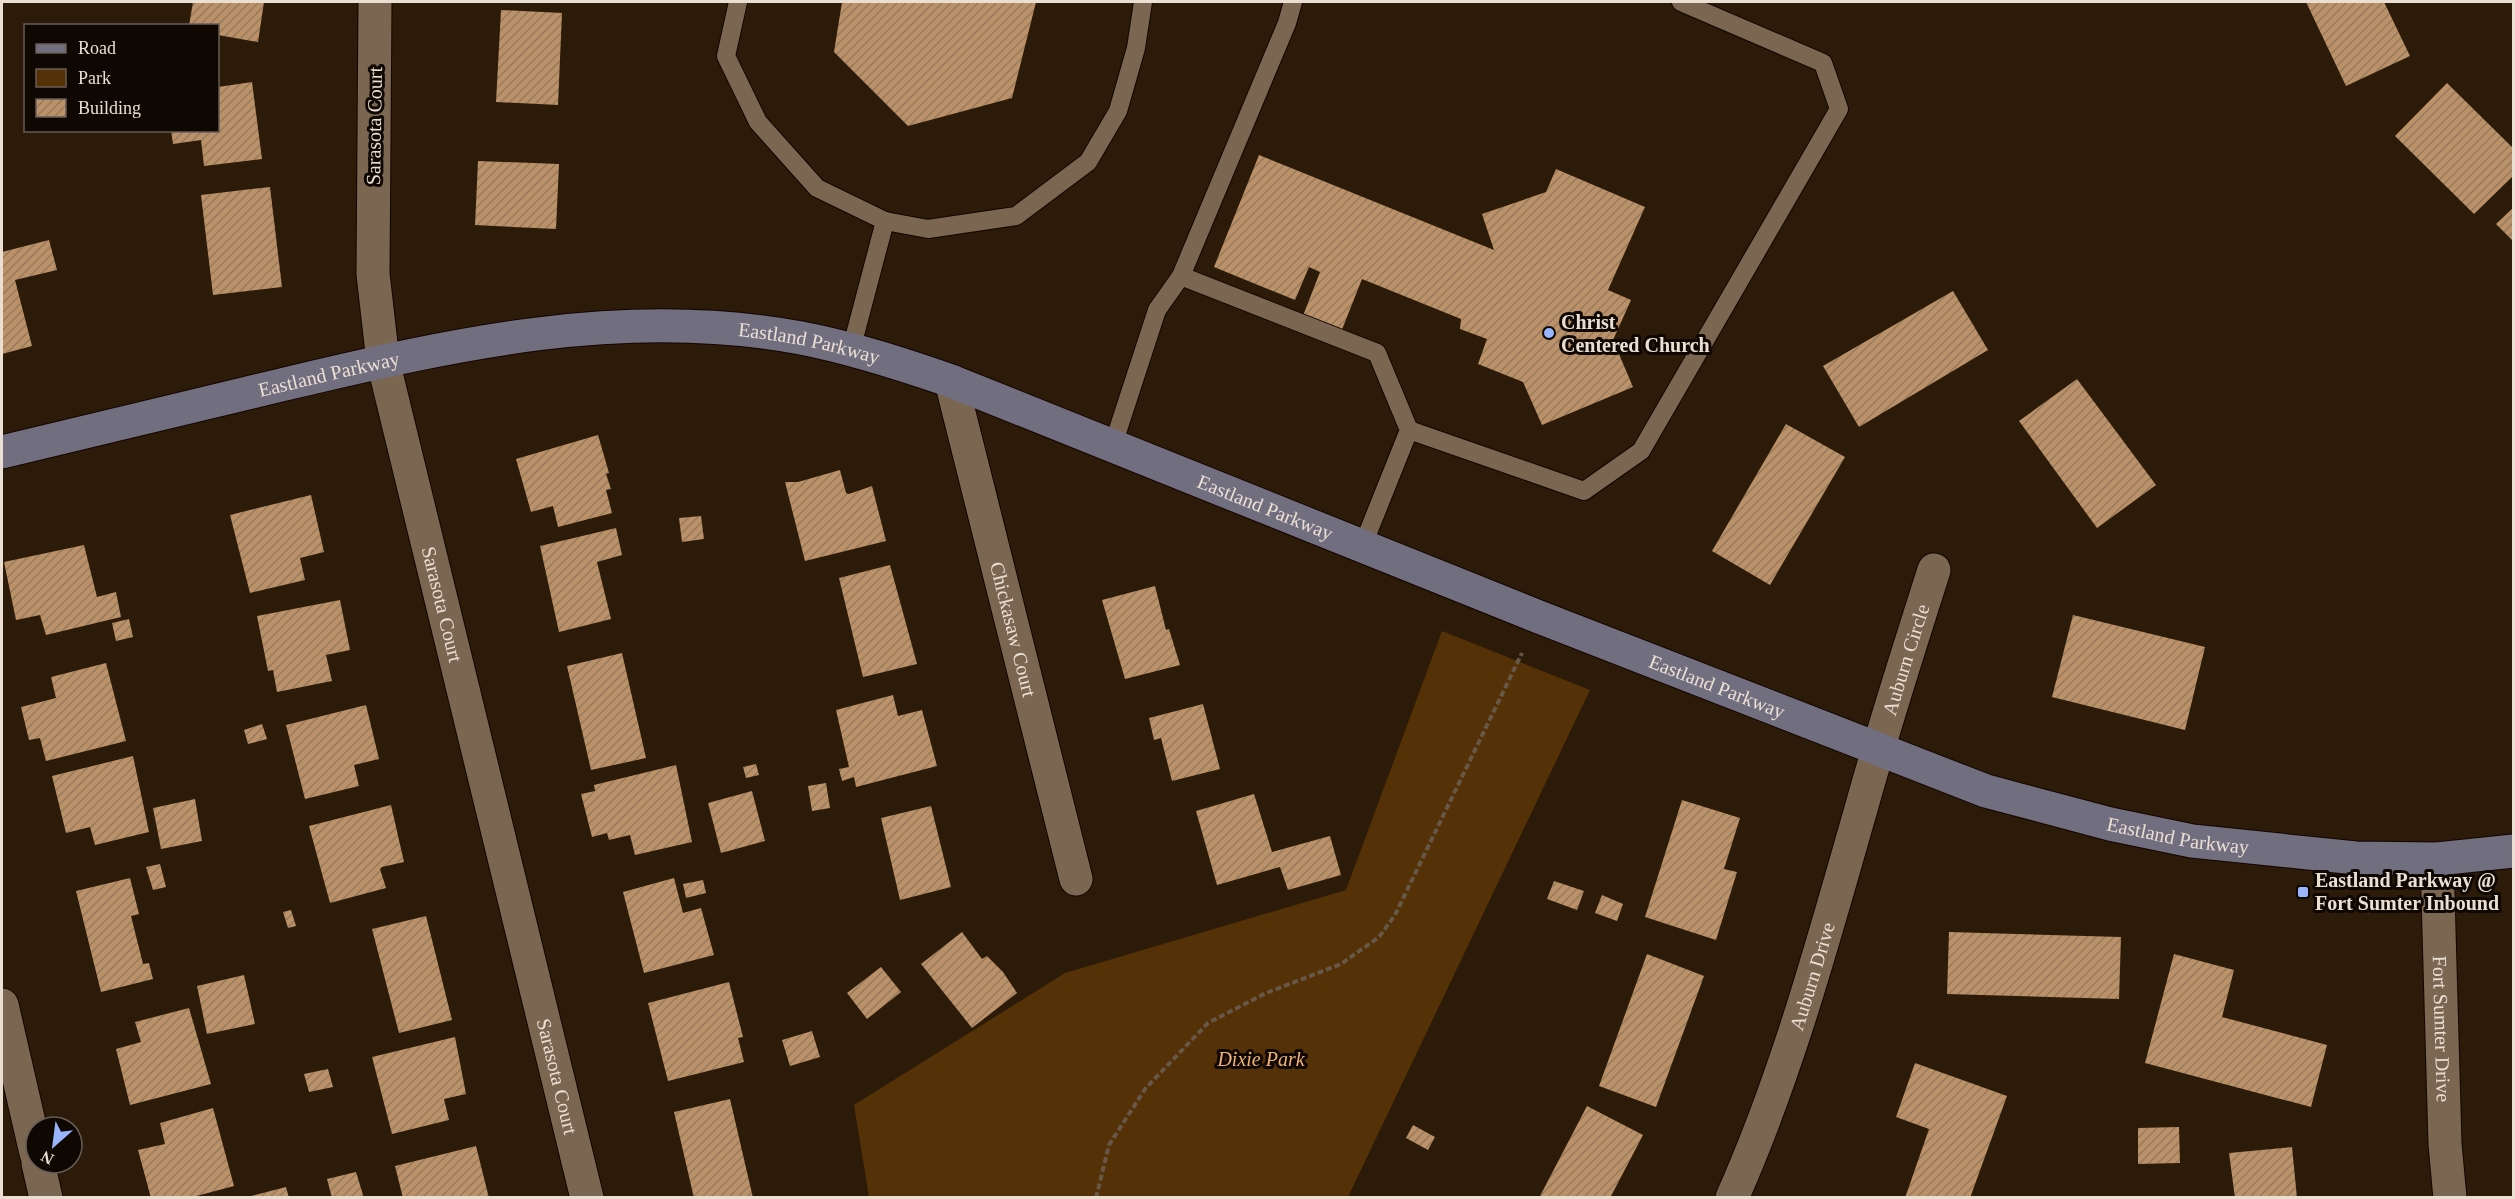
<svg xmlns="http://www.w3.org/2000/svg" width="2515" height="1199" font-family="Georgia,serif">
<style>
.park{fill:#543106}
.building{fill:url(#building-hatch)}
.lines{fill:none;stroke-linecap:round;stroke-linejoin:round}
.lane-casing{stroke:#140500;stroke-width:20}
.street-casing{stroke:#140500;stroke-width:35}
.secondary-casing{stroke:#140500;stroke-width:35}
.path{stroke:#675747;stroke-width:4;stroke-dasharray:6 3;stroke-linecap:butt}
.lane{stroke:#7b6652;stroke-width:18}
.street{stroke:#7b6652;stroke-width:33}
.secondary{stroke:#716e7f;stroke-width:33}
.poi-dot{fill:#98b5fd;stroke:#0f0702;stroke-width:2}
.labels{text-anchor:middle;stroke-width:6;stroke-linejoin:round;paint-order:stroke}
.street-label{font-size:20px;fill:#ebdfd3;stroke:#0f0702}
.poi-label{font-size:20px;font-weight:bold;fill:#ebdfd3;stroke:#0f0702;text-anchor:start}
.park-label{font-size:20px;font-style:italic;fill:#efb276;stroke:#0f0702}
</style>
<defs>
<pattern id="building-hatch" width="6" height="6" patternUnits="userSpaceOnUse" patternTransform="scale(1.5)"><rect width="6" height="6" fill="#ba9168"/><path d="M-1 1l2-2M0 6l6-6M5 7l2-2" fill="none" stroke="#977a5c"/></pattern>
</defs>
<rect width="100%" height="100%" fill="#2c1b08"/>
<path class="park" d="M1442,631l148,59 -242,507h-479l-15,-92 211,-132 281,-83z"/>
<g class="building">
<path d="M193,2h71l-6,40 -40,-7v-9h-29z"/>
<path d="M842,2h194l-24,96 -104,28 -74,-74z"/>
<path d="M2306,2h78l26,54 -64,30z"/>
<path d="M501,10l61,3 -4,92 -62,-3z"/>
<path d="M252,82l10,77 -58,7 -3,-26 -28,4 -2,-14h47v-43z"/>
<path d="M2447,83l67,66v26l-40,39 -79,-78z"/>
<path d="M1259,155l235,95 -12,-36 64,-22 10,-23 89,38 -37,83 23,10 -18,40 20,47 -91,38 -19,-43 -45,-18 9,-25 -27,-10 1,-10 -99,-40 -23,58 -38,-16 19,-49 -11,-5 -14,33 -81,-33z"/>
<path d="M478,161l81,3 -3,65 -81,-4z"/>
<path d="M270,187l12,100 -69,8 -12,-100z"/>
<path d="M2514,207v35l-18,-18z"/>
<path d="M49,240l8,30 -42,10 17,66 -30,8v-102z"/>
<path d="M1953,291l35,59 -129,77 -36,-61z"/>
<path d="M2077,379l79,106 -59,43 -78,-107z"/>
<path d="M1786,424l59,33 -75,128 -58,-34z"/>
<path d="M598,435l11,38 -3,1 5,15 -5,1 6,23 -54,14 -5,-21 -22,6 -15,-53z"/>
<path d="M840,470l6,23 3,1 23,-8 14,55 -81,20 -20,-79h13z"/>
<path d="M311,495l13,57 -24,6 5,22 -55,13 -20,-78z"/>
<path d="M701,516l3,23 -22,3 -3,-24z"/>
<path d="M616,528l6,27 -25,7 14,57 -52,13 -19,-86z"/>
<path d="M84,545l13,52 19,-5 5,25 -75,18 -6,-20 -24,5 -12,-58z"/>
<path d="M890,565l27,99 -54,13 -24,-99z"/>
<path d="M1155,586l11,44 3,-1 11,36 -55,14 -23,-79z"/>
<path d="M340,600l10,50 -24,5 6,26 -55,11 -4,-22 -5,1 -11,-55z"/>
<path d="M2073,615l132,32 -20,83 -133,-33z"/>
<path d="M129,619l4,18 -17,4 -4,-18z"/>
<path d="M622,653l24,105 -55,12 -24,-104z"/>
<path d="M106,663l20,78 -80,20 -6,-23 -11,2 -8,-33 35,-9 -5,-21z"/>
<path d="M893,695l5,21 24,-6 15,56 -81,21 -2,-10 -12,4 -3,-12 10,-2 -13,-57z"/>
<path d="M1203,704l17,65 -48,12 -11,-43 -7,2 -5,-22z"/>
<path d="M366,705l13,54 -25,6 5,21 -54,13 -19,-74z"/>
<path d="M262,724l5,15 -19,5 -4,-14z"/>
<path d="M133,756l16,76 -54,13 -5,-18 -24,6 -14,-57z"/>
<path d="M756,764l3,11 -13,3 -3,-11z"/>
<path d="M676,765l16,77 -57,13 -5,-20 -21,5 -2,-7 -15,4 -11,-43 14,-3 -1,-6z"/>
<path d="M826,783l4,25 -18,3 -4,-25z"/>
<path d="M752,791l13,50 -44,12 -13,-50z"/>
<path d="M1254,794l18,58 58,-16 11,39 -53,15 -8,-23 -63,18 -21,-74z"/>
<path d="M195,799l7,42 -41,8 -8,-41z"/>
<path d="M1682,800l58,18 -16,51 13,3 -21,68 -71,-23z"/>
<path d="M391,805l13,57 -22,5 -2,2 6,19 -56,15 -21,-77z"/>
<path d="M931,806l20,81 -51,13 -19,-82z"/>
<path d="M160,864l6,23 -13,3 -7,-23z"/>
<path d="M130,878l9,36 -8,2 12,48 6,-1 4,16 -52,13 -25,-101z"/>
<path d="M674,878l9,35 18,-5 13,47 -70,18 -21,-81z"/>
<path d="M703,880l3,13 -20,5 -3,-14z"/>
<path d="M1554,881l30,10 -7,19 -30,-11z"/>
<path d="M1602,895l21,9 -6,17 -22,-8z"/>
<path d="M291,910l5,16 -8,2 -5,-16z"/>
<path d="M426,916l26,104 -53,13 -27,-104z"/>
<path d="M962,932l20,27 5,-3 16,16 14,21 -45,35 -51,-64z"/>
<path d="M1949,932l172,5 -2,62 -172,-5z"/>
<path d="M1647,954l57,22 -48,131 -57,-21z"/>
<path d="M2174,954l60,16 -12,47 105,28 -16,62 -166,-44z"/>
<path d="M881,967l20,25 -34,27 -20,-26z"/>
<path d="M244,975l11,49 -48,10 -10,-48z"/>
<path d="M729,982l14,55 -5,1 6,24 -76,19 -20,-78z"/>
<path d="M189,1008l22,76 -81,21 -14,-56 25,-7 -6,-20z"/>
<path d="M812,1031l8,26 -30,9 -8,-26z"/>
<path d="M455,1037l11,57 -22,5 5,21 -57,14 -20,-77z"/>
<path d="M1915,1063l92,33 -37,102h-65l24,-69 -33,-12z"/>
<path d="M328,1069l5,18 -24,5 -5,-18z"/>
<path d="M730,1099l23,99h-59l-20,-86z"/>
<path d="M1587,1106l56,29 -33,63h-71z"/>
<path d="M213,1108l21,78 -45,12h-38l-13,-48 27,-6 -5,-21z"/>
<path d="M1413,1125l22,12 -7,13 -22,-12z"/>
<path d="M2179,1127l1,36 -42,1v-36z"/>
<path d="M476,1146l13,52h-86l-8,-32z"/>
<path d="M2292,1147l5,51h-62l-6,-45z"/>
<path d="M356,1172l8,26h-32l-5,-19z"/>
<path d="M286,1187l3,11h-42v-1z"/>
</g>
<g class="lines">
<g class="lane-casing">
<g id="lane">
<path d="M738,2l-12,54 32,66 59,66 68,33 43,8 88,-13 72,-54 30,-51 18,-63 7,-46"/>
<path d="M1181,276l196,77 32,77 -46,115"/>
<path d="M851,350l34,-129"/>
<path d="M1409,430l175,61 57,-40 198,-342 -16,-46 -142,-61"/>
<path d="M1113,445l44,-135 24,-34 106,-253 6,-21"/>
</g>
</g>
<g class="street-casing">
<g id="street">
<path id="s1" d="M375,2l-2,272 10,87 204,837"/>
<path id="s2" d="M951,381l125,498"/>
<path id="s3" d="M2437,859l8,285 5,54"/>
<path d="M2,1005l34,148"/>
<path d="M38,1163l8,35"/>
<path id="s4" d="M1732,1198c56,-126 91,-257 129,-389 22,-80 48,-160 73,-239"/>
</g>
</g>
<g class="secondary-casing">
<g id="secondary">
<path id="s5" d="M2,452c93,-22 186,-45 279,-67 172,-41 343,-80 520,-47 52,10 101,26 150,43l588,236 447,174 124,33 82,17 164,17 81,1 77,-8"/>
</g>
</g>
<path class="path" d="M1096,1198l13,-53 36,-56 63,-66 58,-30 75,-29 38,-27 16,-22 127,-262"/>
<use href="#lane" class="lane"/>
<use href="#street" class="street"/>
<use href="#secondary" class="secondary"/>
</g>
<g class="poi-dot">
<circle cx="1549" cy="333" r="6"/>
<rect x="2297" y="886" width="12" height="12" rx="3"/>
</g>
<g class="labels">
<g class="street-label">
<text transform="translate(374 126) rotate(-89)" y="7">Sarasota Court</text>
<text dy="7" stroke="none"><textPath href="#s5" startOffset="822">Eastland Parkway</textPath></text>
<text dy="7" stroke="none"><textPath href="#s5" startOffset="336">Eastland Parkway</textPath></text>
<text dy="7" stroke="none"><textPath href="#s5" startOffset="1308">Eastland Parkway</textPath></text>
<text dy="7" stroke="none"><textPath href="#s1" startOffset="610">Sarasota Court</textPath></text>
<text dy="7" stroke="none"><textPath href="#s2" startOffset="256">Chickasaw Court</textPath></text>
<text dy="7" stroke="none"><textPath href="#s4" startOffset="566">Auburn Circle</textPath></text>
<text dy="7" stroke="none"><textPath href="#s5" startOffset="1794">Eastland Parkway</textPath></text>
<text dy="7" stroke="none"><textPath href="#s5" startOffset="2280">Eastland Parkway</textPath></text>
<text dy="7" stroke="none"><textPath href="#s4" startOffset="236">Auburn Drive</textPath></text>
<text dy="7" stroke="none"><textPath href="#s3" startOffset="170">Fort Sumter Drive</textPath></text>
<text dy="7" stroke="none"><textPath href="#s1" startOffset="1096">Sarasota Court</textPath></text>
</g>
<g class="poi-label">
<text x="1561" y="329">Christ<tspan x="1561" dy="23">Centered Church</tspan></text>
<text x="2315" y="887">Eastland Parkway @<tspan x="2315" dy="23">Fort Sumter Inbound</tspan></text>
</g>
<g class="park-label">
<text x="1261" y="1066">Dixie Park</text>
</g>
</g>
<rect width="2515" height="1199" fill="none" stroke="#ebdfd3" stroke-width="6"/>
<rect x="24" y="24" width="195" height="108" fill="#0f0702" stroke="#675d56" stroke-width="1.5"/>
<rect x="36" y="44" width="30" height="9" fill="#716e7f" stroke="#675d56" stroke-width="1.5"/>
<text x="78" y="54" font-size="18" fill="#ebdfd3">Road</text>
<rect x="36" y="69" width="30" height="18" fill="#543106" stroke="#675d56" stroke-width="1.5"/>
<text x="78" y="84" font-size="18" fill="#ebdfd3">Park</text>
<rect x="36" y="99" width="30" height="18" fill="url(#building-hatch)" stroke="#675d56" stroke-width="1.5"/>
<text x="78" y="114" font-size="18" fill="#ebdfd3">Building</text>
<g transform="translate(54 1145) rotate(208)"><circle r="28" fill="#0f0702" stroke="#675d56" stroke-width="1.5"/>
<path d="M0-4.5L10 22L0 15L-10 22Z" fill="#98b5fd"/>
<text y="-9" font-size="16" font-weight="bold" text-anchor="middle" fill="#ebdfd3">N</text>
</g>
</svg>
